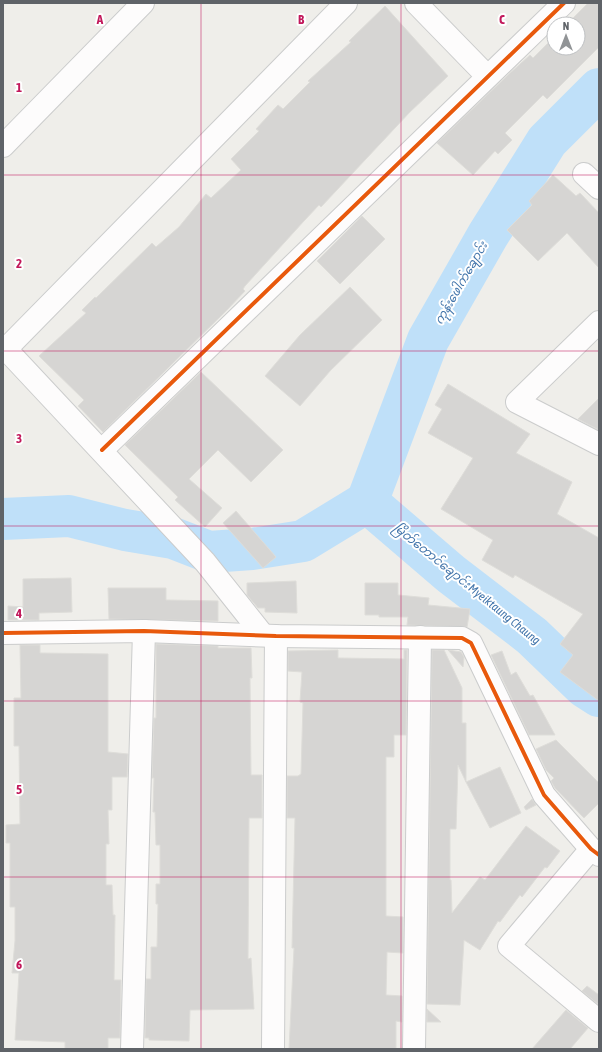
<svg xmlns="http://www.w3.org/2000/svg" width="602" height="1052" font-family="'Asap Condensed','Noto Sans Myanmar',sans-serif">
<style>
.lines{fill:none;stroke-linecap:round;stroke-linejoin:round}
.river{stroke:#bfe0f9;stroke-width:42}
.building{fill:#d6d5d3;stroke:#deddd9}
.minor-casing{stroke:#cbcccc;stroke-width:24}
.minor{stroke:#fdfcfc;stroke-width:22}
.cycleway-casing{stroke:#fff;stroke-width:6}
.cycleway{stroke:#e8590c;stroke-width:4}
.grid{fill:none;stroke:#c2185b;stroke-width:1;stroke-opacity:0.55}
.labels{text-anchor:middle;stroke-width:4;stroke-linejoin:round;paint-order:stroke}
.water-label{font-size:12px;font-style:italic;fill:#4174aa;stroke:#fff}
.grid-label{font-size:13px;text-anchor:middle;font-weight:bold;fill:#c2185b;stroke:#fff;stroke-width:4;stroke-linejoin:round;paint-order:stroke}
</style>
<rect width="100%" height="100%" fill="#efeeea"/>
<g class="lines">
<g class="river">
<path d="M367,502l61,-162 60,-105 59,-94 52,-52"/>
<path d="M3,519l66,-3 56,14 48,8 36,14 43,-3 51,-8 64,-39 84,72 81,62 53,51 14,9"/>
</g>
</g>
<g class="building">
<path d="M588,3h11v44l-52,52 -4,-4 -38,38 7,7 -14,14 -3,-3 -22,24 -36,-32 72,-69 21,-19 3,3 21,-21v11h24v-24h-11z"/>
<path d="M385,6l63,70 -38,36 -89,95 -2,-2 -15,16 -59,65 -2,3 2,2 -19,20 -123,121 -25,-26 6,-6 -45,-44 47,-43 -4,-3 13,-13 1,1 56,-55 4,4 23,-20 27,-33 5,4 30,-28 -10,-11 28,-28 -3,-2 22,-24 5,4 27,-27 -2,-1 43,-39 -2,-1z"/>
<path d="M553,175l23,21 4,-3 19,20v55l-32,-35 -29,28 -31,-31 25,-25 -3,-4z"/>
<path d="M362,216l23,23 -45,45 -23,-23z"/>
<path d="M350,287l32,33 -52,51 -30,35 -35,-30 35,-41z"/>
<path d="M201,372l82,78 -32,32 -33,-32 -29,29 33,29 -17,19 -30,-27 3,-3 -53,-52z"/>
<path d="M448,384l82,50 -14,19 56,29 -15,32 42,24v163l-39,-29 13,-17 -13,-11 23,-30 -68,-39 -2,3 -31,-18 11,-20 -52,-31 32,-51 -45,-25 14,-24 -7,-4z"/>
<path d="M599,398v32l-21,-11z"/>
<path d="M236,511l40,46 -13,11 -40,-45z"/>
<path d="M71,578l1,34 -33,1v7h-31v-14l15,1v-28z"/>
<path d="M296,581l1,32 -32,-1v-4h-7l-11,-13v-12z"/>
<path d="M365,583h33v12l31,3 -1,7 42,4 -3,18 -60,-2 1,-8h-29v-2h-14z"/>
<path d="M108,588h58v12l52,1v20l-109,-2z"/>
<path d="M156,644l62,2v2h33l1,30h-2l1,97h11v43h-13l-1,141 3,-1 3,51 -64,1 -1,31 -40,-1v-2h-4l1,-59h5v-32h6l1,-43h-2v-20h4v-39h-4l-1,-33h-2l1,-34h-2l2,-60h2z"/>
<path d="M20,645h20v8l68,1v98l20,2 -1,23h-15v33h-4l1,34h-3v41h6l1,30h2l-1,65h7l-1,58h-12v11h-43v-7l-50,-2 4,-67h-7l3,-32v-34h-5v-64h-4v-18l14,-1 -1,-78h-5v-48h7z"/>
<path d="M338,650v8l66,1v-9h3l-1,85h-12v22h-8v159l17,1v36l-16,-1 -1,43 16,1v26l-6,-1v28h-107l5,-101h-2l3,-130h-8v-42h11l3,-2 2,-71 -3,-1 2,-30 -14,-1v-20z"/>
<path d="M432,650h12l18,38v35h4v59l-8,-17 -2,64h-6v51h1l1,33 28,-36 5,3 41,-54 34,25 -13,17 -2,-1 -23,30 -2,-2 -20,27 -2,-1 -18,29 -16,-10 -4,65 -33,-1z"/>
<path d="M448,650l13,2 3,5 -1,10z"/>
<path d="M502,651l9,24 5,-3 14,24 3,-1 22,40h-26l-38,-80z"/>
<path d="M556,740l43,43v20l-15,15 -29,-30 -4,-7 3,-3 -8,-8 -10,-21z"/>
<path d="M500,767l21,46 -31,15 -24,-46z"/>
<path d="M532,799l4,6 -10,5 -2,-3z"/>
<path d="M587,986l12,9v10l-17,-14z"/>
<path d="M427,1009l14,13h-14z"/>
<path d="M566,1010l22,18 -18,21h-38z"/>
</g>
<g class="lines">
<g class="minor-casing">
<g id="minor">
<path d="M416,3l71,73"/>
<path d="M3,146l140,-143"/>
<path d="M584,174l15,14"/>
<path d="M599,322l-82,80 82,42"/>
<path d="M3,346l202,216 58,73"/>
<path d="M3,352l343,-349"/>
<path d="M102,450l462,-447"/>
<path d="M3,633l141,-2 132,5 186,2 9,5 73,152 47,54 8,6"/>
<path d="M591,849l-82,97 90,75"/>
<path d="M132,1049l12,-418"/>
<path d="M273,1049l3,-413"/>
<path d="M414,1049l6,-412"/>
</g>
</g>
<use href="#minor" class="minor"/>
<g class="cycleway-casing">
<g id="cycleway">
<path d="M102,450l462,-447"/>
<path d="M3,633l141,-2 132,5 186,2 9,5 73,152 47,54 8,6"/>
</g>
</g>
<use href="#cycleway" class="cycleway"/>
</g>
<path class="grid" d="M201,3v1046M401,3v1046M3,175h596M3,351h596M3,526h596M3,701h596M3,877h596"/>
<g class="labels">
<g class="water-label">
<text transform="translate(461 283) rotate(-60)" y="4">ကုန်းဖေါက်ချောင်း</text>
<text transform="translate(467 584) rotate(39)" y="4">မြိတ်တောင်ချောင်း Myeiktaung Chaung</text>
</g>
</g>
<g class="grid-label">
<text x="100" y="24">A</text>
<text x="301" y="24">B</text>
<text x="502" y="24">C</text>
<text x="19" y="92">1</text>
<text x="19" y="268">2</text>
<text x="19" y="443">3</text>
<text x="19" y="618">4</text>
<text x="19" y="794">5</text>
<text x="19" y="969">6</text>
</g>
<rect width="602" height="1052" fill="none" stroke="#5f6368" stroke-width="8"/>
<g transform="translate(566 36)"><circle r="19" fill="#ffffff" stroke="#bfc1c3"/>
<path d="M0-3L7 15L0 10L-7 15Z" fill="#919496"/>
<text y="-6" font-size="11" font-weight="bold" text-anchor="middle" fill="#5f6368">N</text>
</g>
</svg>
